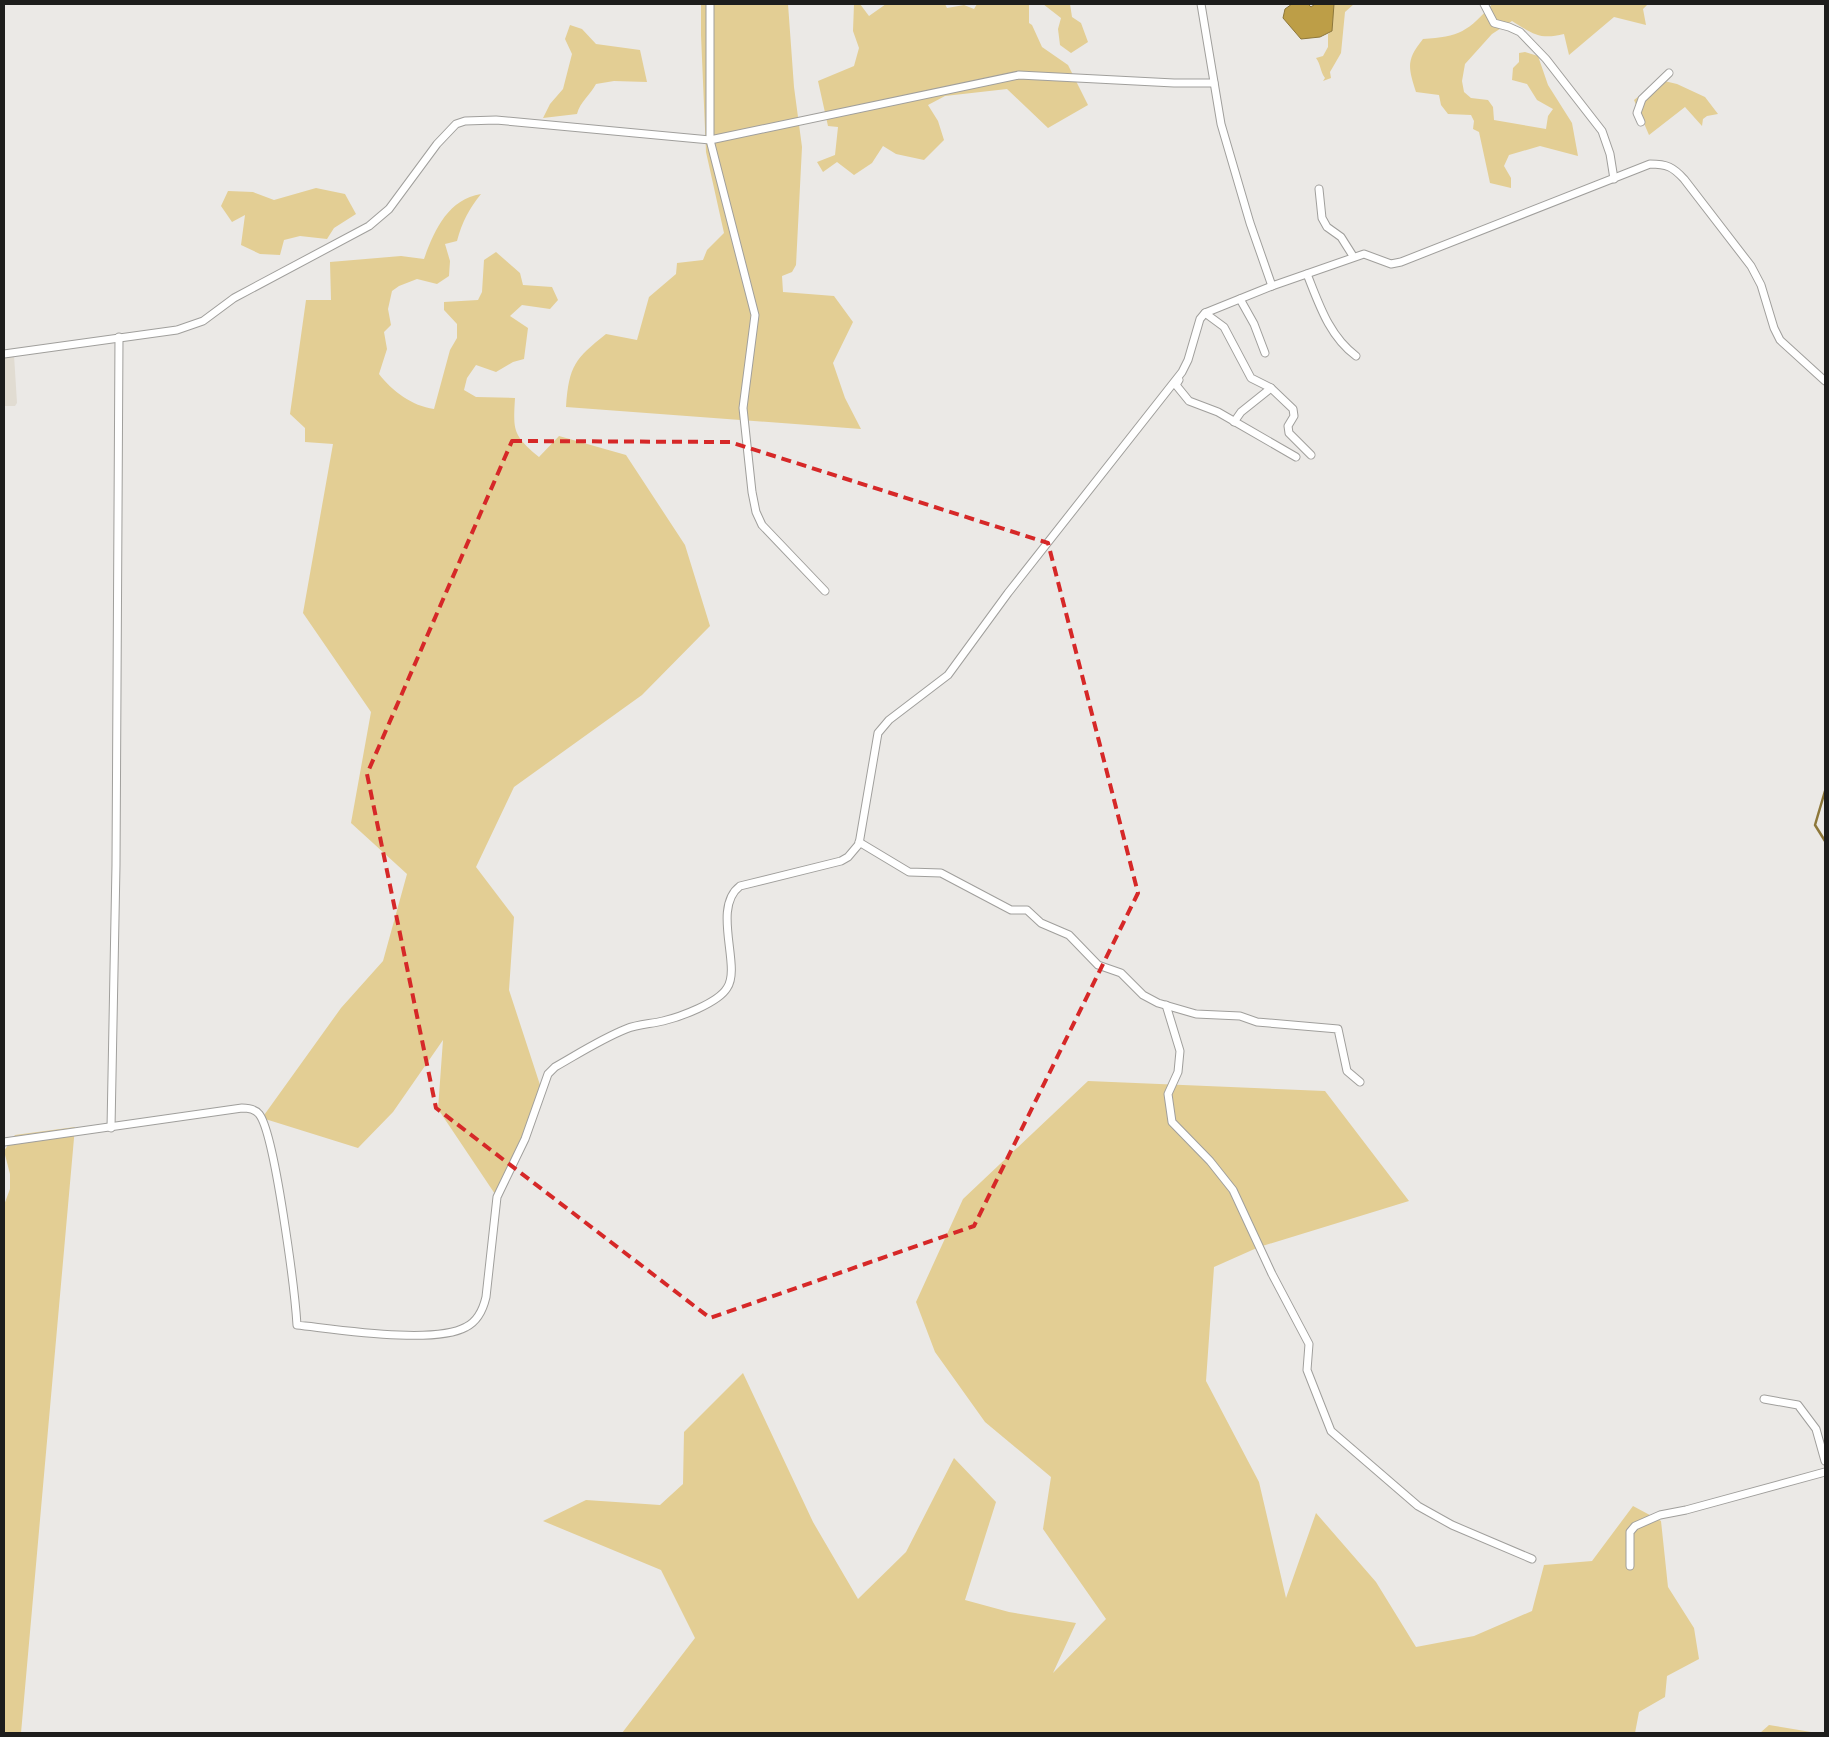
<svg xmlns="http://www.w3.org/2000/svg" width="1829" height="1737" font-family="Merriweather,serif">
<style>
.built{fill:#e1dcd2}
.green{fill:#e3ce94}
.water{fill:#bd9e47;stroke:#8d773a}
.lines{fill:none;stroke-linecap:round;stroke-linejoin:round}
.stream{stroke:#8d773a;stroke-width:2.5}
.minor-casing{stroke:#a09f9c;stroke-width:9}
.minor{stroke:#fff;stroke-width:7}
.marked{fill:none;stroke:#d62828;stroke-width:4;stroke-dasharray:10 6;stroke-linejoin:round}
</style>
<rect width="100%" height="100%" fill="#ebe9e6"/>
<path class="built" d="M14,355l3,48 -2,3h-11v-49z"/>
<g class="green">
<path d="M701,4h87l6,83 8,60 -6,118 -4,7 -10,4 1,16 51,4 19,26 -20,41 12,35 16,31 -295,-22c3,-42 9,-48 40,-73l31,6 12,-43 27,-23 1,-11 26,-3 4,-10 17,-17 -18,-81 -5,-117z"/>
<path d="M854,4h6l9,12 17,-12h59l2,4 17,-3 10,4 3,-5h52v19l3,2 10,22 26,18 20,40 -40,23 -41,-39 -62,7 -17,9 10,16 6,19 -20,20 -28,-6 -13,-8 -11,17 -18,12 -17,-13 -14,10 -6,-10 18,-7 3,-28 -10,-1 -10,-45 36,-15 5,-18 -6,-17z"/>
<path d="M1043,4h27l2,13 9,6 7,19 -17,11 -11,-8 -2,-16 3,-11z"/>
<path d="M1334,4h20l-9,8 -4,41 -11,19 1,6 -8,3 2,-3c-5,-7 -4,-13 -9,-20l7,-2 5,-9v-13l4,-3z"/>
<path d="M1492,4h156l-5,5 3,16 -32,-8 -45,38 -5,-21c-24,6 -31,0 -52,-13l-20,13 -27,30 -3,17 2,11 7,6 17,2 5,7 1,13 52,9 2,-13 5,-7 -16,-9 -10,-16 -15,-4 1,-12 6,-6v-9l6,-1 13,4 10,29 24,38 6,33 -38,-10 -31,9 -5,11 7,12v10l-21,-5 -11,-51 -6,-3 1,-8 -3,-6 -23,-1 -7,-9 -2,-10 -23,-3c-8,-25 -10,-32 7,-53 36,-2 46,-8 69,-35z"/>
<path d="M570,25l12,4 14,15 44,6 7,32 -33,-1 -18,3c-6,11 -16,18 -19,30l-34,4 7,-14 13,-15 9,-35 -7,-15z"/>
<path d="M1660,80l17,4 28,13 13,17 -11,2 -4,3 -1,7 -17,-19 -36,28 -15,-35z"/>
<path d="M316,188l29,6 11,20 -22,14 -7,11 -27,-3 -16,4 -4,15 -20,-1 -19,-9 4,-30 -13,7 -11,-16 7,-15 25,1 21,8z"/>
<path d="M481,194c-12,15 -19,28 -24,47l-12,3 5,17 -1,15 -12,8 -20,-5 -18,7 -7,5 -4,18 3,16 -7,7 3,17 -8,25c13,17 33,32 55,35l16,-59 7,-12v-14l-13,-14v-8l34,-2 4,-8 2,-32 12,-8 24,21 3,12 29,2 6,13 -8,9 -28,-4 -12,11 18,12 -4,31 -11,3 -17,10 -20,-7 -9,13 -3,12 12,7 39,1c-2,33 -2,37 24,59l20,-21 67,19 59,90 25,81 -68,69 -128,92 -38,80 38,50 -5,73 33,101 -45,106 -59,-88 5,-69 -50,72 -35,36 -96,-30 79,-110 42,-47 24,-87 -56,-51 20,-111 -68,-99 30,-169 -28,-2v-14l-15,-14 16,-114h25l-1,-38 71,-6 23,3c10,-28 24,-60 57,-65z"/>
<path d="M1088,1081l237,10 84,110 -150,46 -45,20 -8,114 53,101 27,116 30,-85 60,69 40,65 58,-11 58,-25 12,-46 48,-4 41,-55 28,15 7,66 26,41 5,31 -32,17 -2,21 -26,15 -4,21h-1013l73,-95 -34,-68 -118,-49 43,-21 74,5 23,-21 1,-52 59,-59 70,149 45,77 48,-47 48,-94 42,44 -31,98 44,12 67,11 -23,50 53,-54 -63,-90 8,-52 -66,-55 -50,-70 -19,-50 47,-103z"/>
<path d="M75,1127l-54,606h-17v-528l6,-16v-15l-6,-23 11,-16z"/>
<path d="M1769,1725l48,8h-57z"/>
</g>
<path class="water" d="M1292,4h16l3,3 4,-3h19l-2,27 -12,6 -19,2 -18,-21 2,-9z"/>
<g class="lines">
<path class="stream" d="M1825,791l-10,34 10,16"/>
<g class="minor-casing">
<g id="minor">
<path d="M710,4v136l45,175 -12,93 9,84 4,20 6,13 63,66"/>
<path d="M1201,4l20,120 29,99 22,63 92,-32 27,10 10,-2 249,-98c17,0 23,3 34,15l67,87 10,19 13,43 6,12 45,41"/>
<path d="M1484,4l10,19 15,4 11,5 26,27 56,72 8,23 4,25"/>
<path d="M1641,122l-4,-9 5,-14 27,-26"/>
<path d="M1319,189l3,29 5,9 14,10 12,19"/>
<path d="M1307,274c12,30 22,62 49,82"/>
<path d="M1240,299l14,25 11,29"/>
<path d="M1205,313l19,14 27,51 20,10 22,21 1,7 -6,10 1,7 22,22"/>
<path d="M4,354l173,-24 26,-9 31,-23 135,-72 20,-17 48,-65 19,-20 9,-3 31,-1 214,20 309,-65 155,8h40"/>
<path d="M1179,380l-3,5 13,16 29,11 78,45"/>
<path d="M1234,422l7,-10 30,-24"/>
<path d="M859,842l50,30 32,1 70,37h16l14,13 28,12 29,30 23,8 22,22 15,8 38,11 44,2 17,6 81,7 9,42 13,11"/>
<path d="M1166,1005l14,46 -2,21 -10,22 4,28 38,39 23,29 39,84 37,70 -2,26 24,61 87,75 34,19 80,34"/>
<path d="M111,1128l5,-263 3,-528"/>
<path d="M4,1142l238,-34c6,0 13,1 17,6 16,19 36,179 38,211 38,4 137,20 169,2 12,-6 17,-17 20,-30l11,-100 28,-58 23,-65 7,-7c23,-13 46,-28 71,-38 12,-5 25,-5 37,-8 17,-4 55,-18 64,-33 15,-21 -16,-80 13,-102l101,-25 7,-4 11,-13 19,-111 11,-13 59,-45 60,-82 174,-221 6,-12 12,-41 5,-6 67,-27"/>
<path d="M1764,1399l34,6 18,24 9,32"/>
<path d="M1630,1566v-34l5,-6 25,-11 26,-5 139,-38"/>
</g>
</g>
<use href="#minor" class="minor"/>
</g>
<path class="marked" d="M512,441l218,1 318,101 90,350 -164,333 -264,92 -274,-210 -69,-334z"/>
<rect width="1829" height="1737" fill="none" stroke="#1d1d1c" stroke-width="10"/>
</svg>
